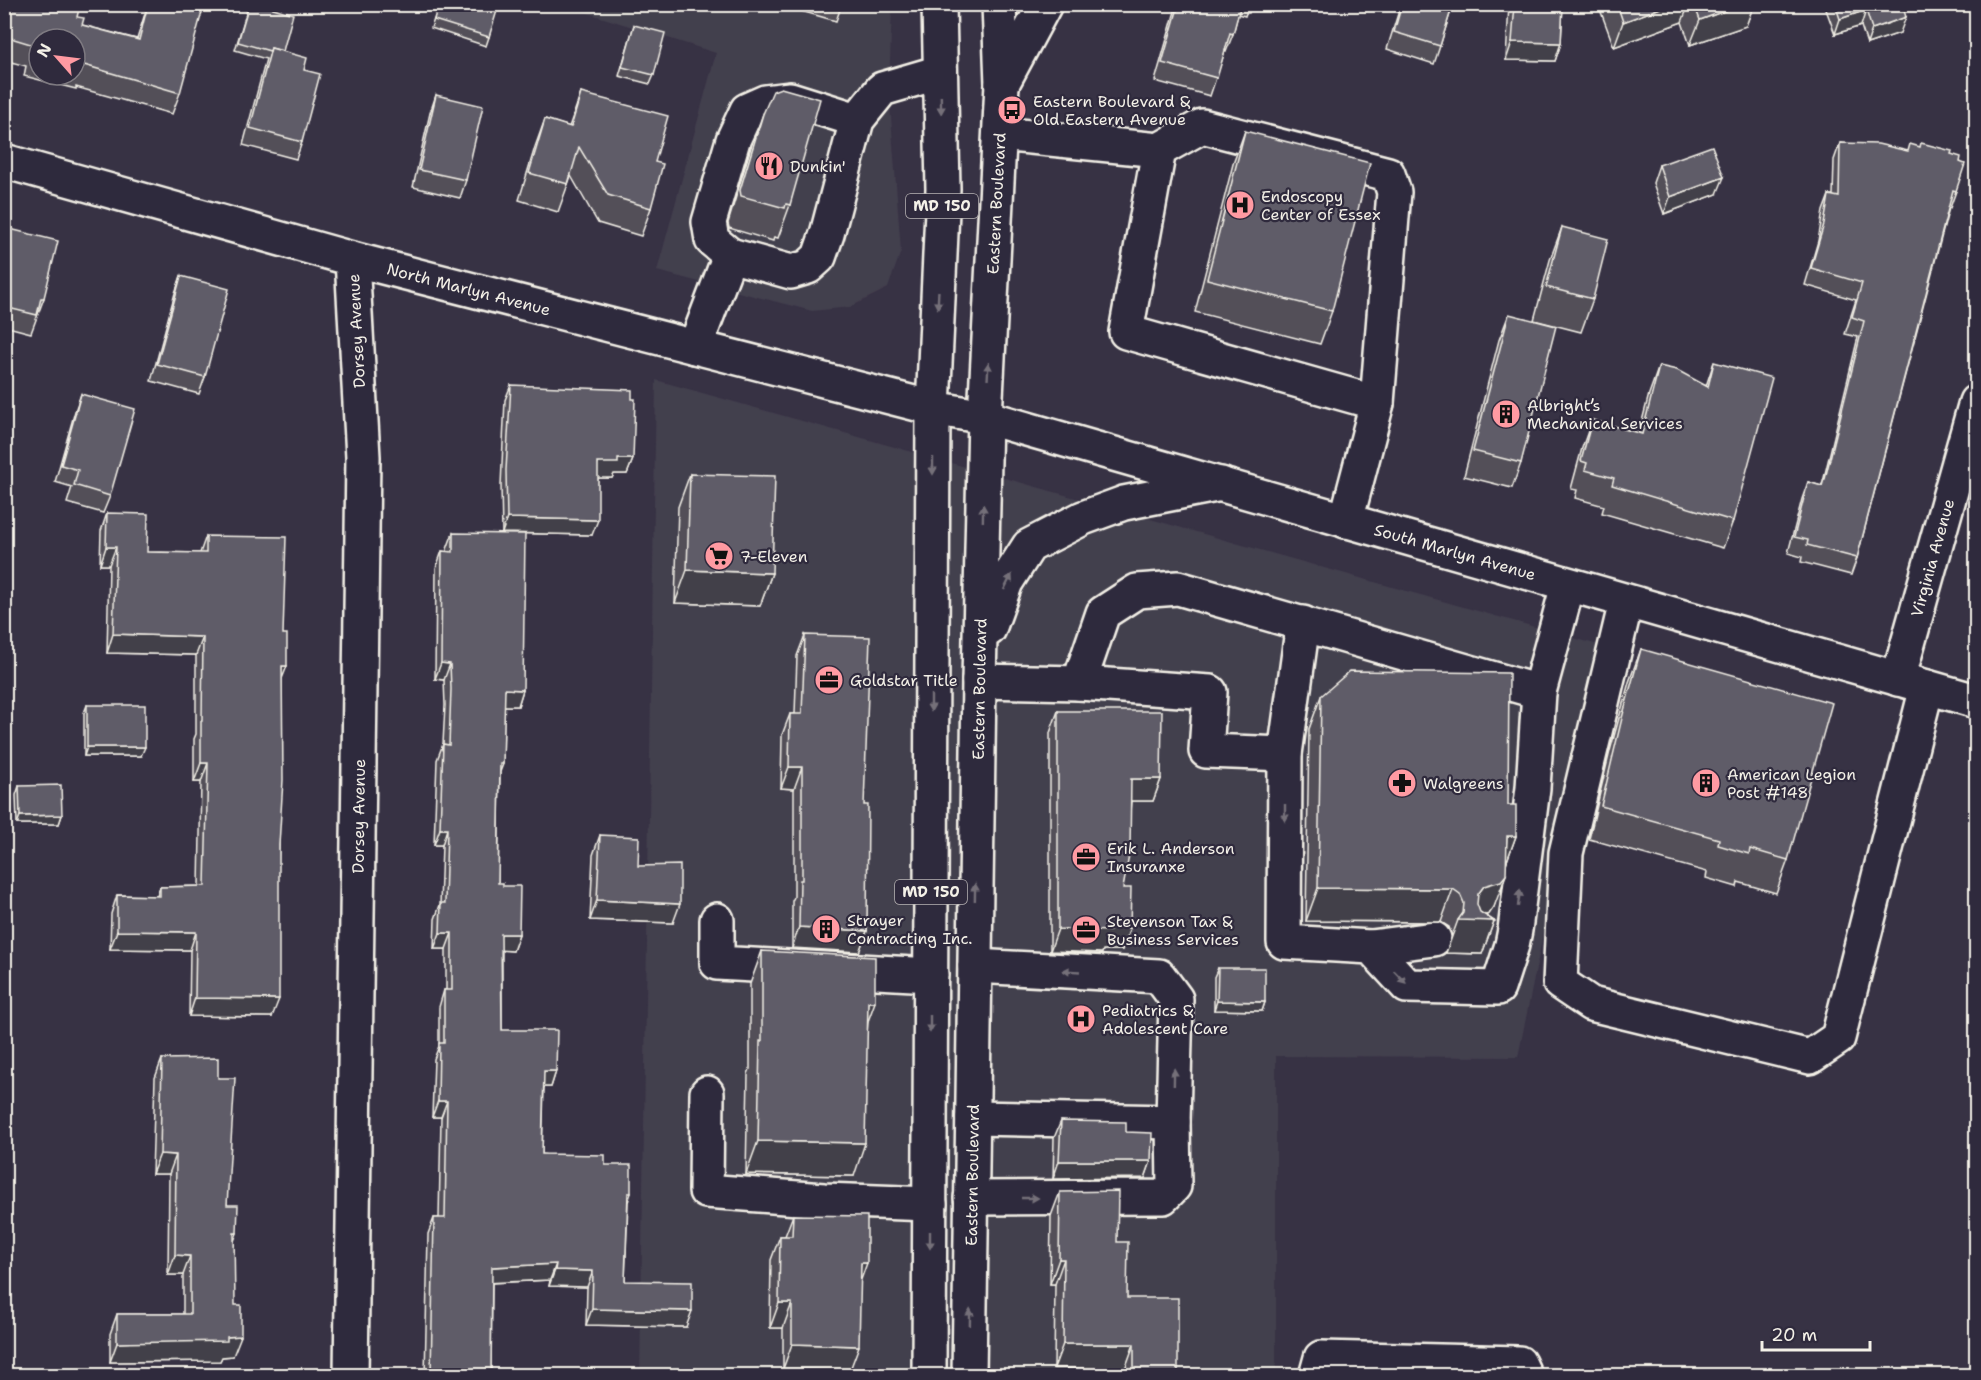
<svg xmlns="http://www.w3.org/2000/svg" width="1981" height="1380" font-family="'Shantell Sans',sans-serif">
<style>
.built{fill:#433f4e}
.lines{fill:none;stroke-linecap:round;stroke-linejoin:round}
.minor-casing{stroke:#f4f1e8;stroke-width:38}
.major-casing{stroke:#f4f1e8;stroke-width:38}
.minor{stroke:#2f2a3d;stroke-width:33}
.major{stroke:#2f2a3d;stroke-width:33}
.wall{fill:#524f59;stroke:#f4f1e8;stroke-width:1.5;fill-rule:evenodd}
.shaded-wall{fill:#424048;stroke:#f4f1e8;stroke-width:1.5}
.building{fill:#5f5c67;stroke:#f4f1e8;stroke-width:1.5}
.oneway{fill:#747079}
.labels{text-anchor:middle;stroke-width:4.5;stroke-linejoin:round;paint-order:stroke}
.shield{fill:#2f2a3d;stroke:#b9b5b5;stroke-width:1.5}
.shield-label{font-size:15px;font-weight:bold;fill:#f4f1e8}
.poi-label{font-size:16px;fill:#f4f1e8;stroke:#2f2a3d;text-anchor:start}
.street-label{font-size:16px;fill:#f4f1e8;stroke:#2f2a3d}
</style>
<rect width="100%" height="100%" fill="#373244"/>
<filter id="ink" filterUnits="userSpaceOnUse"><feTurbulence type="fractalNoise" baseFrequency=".0167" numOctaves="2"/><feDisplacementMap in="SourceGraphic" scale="12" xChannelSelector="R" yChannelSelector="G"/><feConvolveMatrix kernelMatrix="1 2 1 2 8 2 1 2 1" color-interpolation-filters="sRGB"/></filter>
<g filter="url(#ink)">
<g class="built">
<path d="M562,5h330l-3,85 12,161 -13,37 -38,19 -38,4 -155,-40 59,-218z"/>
<path d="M656,380l946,266 -84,411 -242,-1v319l-636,1z"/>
</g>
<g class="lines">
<g class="minor-casing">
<g id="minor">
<path d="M1002,84l43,-80"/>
<path d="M1000,134l159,16 -33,182 251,71 -31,118"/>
<path d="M1159,150l43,-24 186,48 6,18 -17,211"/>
<path id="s1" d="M4,161l348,98 581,149 52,9 991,284"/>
<path d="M730,255l-18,-15 -3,-18 24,-82 14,-30 18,-8 25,-3 67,21"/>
<path d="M695,347l35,-92 61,17 17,-5 11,-10 8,-23 30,-114 25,-31 58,-17"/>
<path d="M1626,602l-60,251 -6,130 31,21 219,53 28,-19 89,-351"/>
<path id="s2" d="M1898,679l78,-277"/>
<path d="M979,681l100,2 24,-70 34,-22 41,-3 361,104 29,-107"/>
<path d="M1079,683l131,9 -4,59 79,3 18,-131"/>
<path d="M1285,754l-1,188 87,5 36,39 91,2 14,-43 3,-15 18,-142 6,-96"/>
<path d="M717,920v43l214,12"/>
<path d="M1371,947l63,-8"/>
<path d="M707,1093l-1,98 118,9 106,4"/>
<path d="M973,1118l200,4"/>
<path d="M971,1198l192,-1 11,-11 -1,-64 3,-123 -17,-23 -184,-10"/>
<path id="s3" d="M351,1376l12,-919 -11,-198"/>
<path d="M1316,1376l5,-18 198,5 6,13"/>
</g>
</g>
<g class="major-casing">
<g id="major">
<path d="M989,629l17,-47 23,-36 54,-28 41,-15 97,-19"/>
<path d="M929,1376l4,-968 10,-219 -4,-185"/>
<path id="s4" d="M969,1376l10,-695 6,-264 17,-333 -3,-80"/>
</g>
</g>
<use href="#minor" class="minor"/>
<use href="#major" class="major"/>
</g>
<g class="wall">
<path d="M4,4l73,13 5,8 55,14 11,-35h27l5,89 -8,21 -96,-27v2l-52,-13 2,-10 -22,-6zM39,39h36v36h-36z"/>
<path d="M249,4l34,47 21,19 -2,72 -6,17 -53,-14 23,-86 -31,-9z"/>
<path d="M439,4l50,33 -3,9 -55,-18z"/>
<path d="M777,4h65l-6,17z"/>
<path d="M1177,4h75l-3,9h-3l-1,3 -7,-2 -5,20 -7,18 -1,-1 -15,45 -55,-15z"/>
<path d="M1401,4h52l-13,42 -6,18 -47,-15z"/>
<path d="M1509,4h54l-2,39 -6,18 -49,-1z"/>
<path d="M1598,4h156l-8,22 -56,19 -8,-23 -68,25z"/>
<path d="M1824,4h78l-2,29 -33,11 -6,-18 -26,8z"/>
<path d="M634,25l20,50 -4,9 -31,-8z"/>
<path d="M581,93l74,69 -4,46 -10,28 -43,-13 -27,-47 -13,36 -39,-12 16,-53 10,-28 24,8z"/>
<path d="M436,95l30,85 -6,18 -47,-11 17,-74z"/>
<path d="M763,114l27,91 -12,33 -4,-1 -1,4 -44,-13 -1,-5 23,-76z"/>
<path d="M1245,131l87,180 -12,33 -125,-32 38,-148z"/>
<path d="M1840,143l68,8 43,3 9,8 -4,29 -6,17h-1l-92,350 -6,17 -50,-13 1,-5 -14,-4 14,-54 6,-17 13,4 2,-4 35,-145 -13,-3 11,-34 -51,-15 13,-44 5,-30 6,-16h4l1,-35z"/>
<path d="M1659,165l58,29 -53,20 -11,-31z"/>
<path d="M1562,227l31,72 -12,33 -47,-12 16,-60z"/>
<path d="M10,229l34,69 -13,35 -27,-7v-83z"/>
<path d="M181,276l24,101 -6,17 -48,-13 24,-88z"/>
<path d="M1509,314l12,149 -9,25 -48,-12 35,-136z"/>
<path d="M1714,362l19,159 -10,27 -121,-35 2,-7 -29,-8 2,-8 -6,-1 11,-41 10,-28 47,13 10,-39 10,-28 47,20z"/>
<path d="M511,385l122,74 -6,15h-13l-2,4h-14l-6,57 -90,-2 -1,-48 4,-85z"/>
<path d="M81,394l29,102 -7,17 -36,-10 5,-16 -17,-5 20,-71z"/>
<path d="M690,474l82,99 -12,33 -85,-3 3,-96z"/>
<path d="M107,513l40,39 53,1 6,-17 77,98 -4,211 -7,172 -83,-1 1,-66 -80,-1 1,-35 6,-19 40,1 3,-9 39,-1 2,-104h-7v-43l2,-5v-79l-89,-2 2,-88h-9l1,-34z"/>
<path d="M453,533l70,157 -5,16h-14l-1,58 -3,8 -2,111 5,3 16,48 -6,17 -11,-1v80l54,41 -5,16h-7l-2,67 63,11 26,28 -3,9 -3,79 61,46 -100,-2 1,-38 -38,-1 1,-6 -58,3 -1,91 24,2h-90l3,-142 6,-16h5l2,-101h-9l2,-58 5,-13v-39l5,-17h2v-41h-12l1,-30 5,-14 2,-60h-8l3,-85 6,-16 2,-39 -1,-25 -9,-1 1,-111 6,-17 5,1v-3z"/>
<path d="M805,635l59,170 3,126 -8,21 -67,-4v-47l2,-4v-108l-13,-1 1,-53 8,-21h5l2,-58z"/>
<path d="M1641,649l147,211 -12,33 -38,-11 -1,5 -31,-9 1,-6 -118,-33 21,-88 19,-69z"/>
<path d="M1321,696l187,109 8,31 -9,25 -13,46 -5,7 -4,1 9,6 -12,33 -36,-1 6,-17 -3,-9 -8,-5 -135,-1 3,-192z"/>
<path d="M87,705l54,51h-57v-43z"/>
<path d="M1058,711l103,68 -8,22h-22l-8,87 7,40 -8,22h-19l-1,3 -52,-2v-218z"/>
<path d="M19,786l43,29 -3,9h-42l-1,-29z"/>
<path d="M600,835l38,31 35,57 -83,-3 3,-65z"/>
<path d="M762,951l106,71 -14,154 -108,-2 2,-100 2,-5v-85z"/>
<path d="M1218,968l47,34 -3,9 -48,-1v-33z"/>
<path d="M162,1059l56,19 9,127 7,38 -1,113 -11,1 -2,4 -110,1v-28l7,-20h66v-39h-15l1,-101h-17l3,-96z"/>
<path d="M1061,1121l65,11 25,29 -6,17 -92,1 1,-41z"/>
<path d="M1060,1192l57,50 10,56 51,78h-53v-7l-71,-1 1,-84h-5l1,-68z"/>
<path d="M793,1215l67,66 -10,89 -67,-1v-41h-13l1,-68 9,-24h5z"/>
</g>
<g class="shaded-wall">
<path d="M1671,4h18l-7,18 -68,25 9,-25z"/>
<path d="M1743,4h11l-8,22 -56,19 10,-25z"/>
<path d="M1866,10l-5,16 -26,8 5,-15z"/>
<path d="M1906,17l-6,16 -33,11 5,-15z"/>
<path d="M1512,42l49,1 -6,18 -49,-1z"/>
<path d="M1724,177l-7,17 -53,20 6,-17z"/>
<path d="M618,459h15l-6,15h-13l-2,4h-19l5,-15z"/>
<path d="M507,518l91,2 -6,15 -90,-2z"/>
<path d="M106,547h10l-7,18h-9z"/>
<path d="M687,570l85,3 -12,33 -85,-3z"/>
<path d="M113,634l90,3 -7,18 -89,-2z"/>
<path d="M441,663l9,1 -6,16 -9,-1z"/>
<path d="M282,666h5l-7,18z"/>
<path d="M505,689l18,1 -5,16h-19z"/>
<path d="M87,747h58l-4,9h-57z"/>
<path d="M201,763h7l-7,19h-7z"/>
<path d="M789,767h13l-8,22 -13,-1z"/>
<path d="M1131,779h30l-8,22h-30z"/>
<path d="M62,815l-3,9h-42l3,-8z"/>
<path d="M440,829h7l-5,16h-8z"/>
<path d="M1507,836h9l-12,33z"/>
<path d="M1506,875l-12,32 -5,7 -17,5 22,2 -12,33 -36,-1 12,-33 26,-34z"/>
<path d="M1318,888l135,1 -12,33 -135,-1z"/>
<path d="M597,900l83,4 -7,19 -83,-3z"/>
<path d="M799,927l68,4 -8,21 -67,-4z"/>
<path d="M1110,928h20l-8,22h-19l-1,3 -52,-2 8,-22z"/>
<path d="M117,931l79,1 -6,18 -80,-1z"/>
<path d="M440,933h12l-6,16h-12z"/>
<path d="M501,934h18l-6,17 -17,-1z"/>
<path d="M195,998l84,1 -7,18 -83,-1z"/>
<path d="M1217,1001l48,1 -3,9 -48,-1z"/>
<path d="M868,1002h7l-12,33z"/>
<path d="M544,1071h12l-5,16h-13z"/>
<path d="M438,1101h9l-6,16h-9z"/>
<path d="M758,1141l107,2 -11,33 -108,-2z"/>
<path d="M160,1154l16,1 -7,19h-17z"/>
<path d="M1059,1161h92l-6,17 -92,1z"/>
<path d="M234,1233h3l-7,19z"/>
<path d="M175,1255l15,1 -7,19h-15z"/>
<path d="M1059,1259h5l-9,25h-5z"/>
<path d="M861,1263h6l-9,25z"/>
<path d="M556,1264l-6,16 -64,3 6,-16z"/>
<path d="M555,1270l38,1 -6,16 -38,-1z"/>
<path d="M779,1303h13l-9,25h-13z"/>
<path d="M592,1309l100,2 -6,16 -100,-2z"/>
<path d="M241,1336l-8,20 -11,1 -2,4 -110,1 7,-19z"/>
<path d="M792,1344l67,2 -9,24 -67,-1z"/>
<path d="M1063,1344h71l-9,25 -71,-1z"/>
</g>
<g class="building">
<path d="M4,4h58l17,5 -2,8 7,1 -2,7 57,15 9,-36h27l27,8 -22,81 -96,-28 -1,2 -8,-2v-26h-36v17l-7,-2 2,-9 -30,-9z"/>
<path d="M249,4h11l33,10 -10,37 -12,-3 -1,3 -32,-9z"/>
<path d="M439,4h60l-10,33 -55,-17z"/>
<path d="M1179,4h62l-8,30 -3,-1 -13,45 -55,-15z"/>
<path d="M1402,4h51l-13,42 -46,-14z"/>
<path d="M1515,4h48l-2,39 -49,-1z"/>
<path d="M1617,4h54l-48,18z"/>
<path d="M1694,4h49l-43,16z"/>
<path d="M1835,4h67l4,13 -34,12 -6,-19 -26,9z"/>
<path d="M634,25l31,8 -11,42 -32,-8z"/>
<path d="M271,48l36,10 -3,12 16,4 -18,68 -52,-14z"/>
<path d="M781,88l39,11 -30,106 -4,-1 -1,4 -44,-12 -1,-6 23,-76 10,-23z"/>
<path d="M581,93l87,23 -13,46 8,2 -12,44 -43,-13 -29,-48 -11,37 -39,-11 16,-54 26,8z"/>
<path d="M436,95l47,11 -17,74 -47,-10z"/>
<path d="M1245,131l125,32 -38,148 -125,-32z"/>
<path d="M1840,143l38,1 30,7 2,-7 10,3 1,-4 31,8 -1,3 10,3 -1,5 5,2 -9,27 -3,-1 -96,368 -50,-13 1,-5 -14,-3 14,-55 14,4 2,-7h1l39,-158 -12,-4 10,-34 -51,-15 13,-44 5,-29 10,2z"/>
<path d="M1712,146l12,31 -54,20 -11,-32z"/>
<path d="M1562,227l46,12 -15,60 -47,-12z"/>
<path d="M10,229l48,12 -14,57h-3l-4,17 -33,-8v-57z"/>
<path d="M181,276l48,13 -24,88 -48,-13z"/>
<path d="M1509,314l47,12 -35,137 -48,-12z"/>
<path d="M1714,362l58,16 -39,143 -121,-36 2,-7 -29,-8 2,-7 -6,-2 11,-41 50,14 17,-68 18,4 31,17z"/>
<path d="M511,385l121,5v9h3l-2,60h-15v4h-20v57l-91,-2 -1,-48z"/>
<path d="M81,394l54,15 -25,87 -36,-11 4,-15 -17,-5z"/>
<path d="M690,474l85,2 -3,97 -85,-3z"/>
<path d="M107,513l41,1 -1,38 59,1v-17l80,1 -3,97h4v32h-5l1,114 -4,65v154l-84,-1 1,-66 -79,-1v-36l43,1v-9l45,-1 3,-123h-7v-42h1l1,-84 -90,-3 3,-87h-10z"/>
<path d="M453,533l72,1 -2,156 -18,-1 -2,75h-3l-2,119h5v3h17l-1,48h-18l1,96h55l-1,41h-12l-2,83 63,1v10h26v28h-3l-3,88 67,1v29l-100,-2 1,-38 -38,-1 1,-6 -64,3 -1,107h24v2h-86l2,-1 3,-157h11l2,-117h-9l1,-58h5v-53h8v-57h-12l1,-30h4l2,-74h-7l3,-85 6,1 2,-56 -1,-25 -9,-1 1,-112 11,1z"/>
<path d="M805,635l65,2 -6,168h4l-1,126 -68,-4 1,-47h2v-113h-13l1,-53h12z"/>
<path d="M1641,649l191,54 -44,157 -38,-11 -1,5 -31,-9 1,-6 -118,-33 21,-88z"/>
<path d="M1350,671l159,2 -1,132h8v31h-9l-1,39 -5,6 -17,5 -6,8 -1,10 3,8 14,9 -36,-1 5,-7 1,-10 -4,-9 -7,-5 -135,-1 3,-192z"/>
<rect x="87" y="705" width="58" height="42"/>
<path d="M1058,711h104l-1,68h-30l-1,71 -7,38h8l-1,40h-20v3l-52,-2z"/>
<path d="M61,785l1,30 -42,1 -1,-30z"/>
<path d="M600,835l39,2 -1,29 42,-1v39l-83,-4z"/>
<path d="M762,951l113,6v45h-7l-3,141 -107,-2 2,-100h2z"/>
<path d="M1218,968h47v34l-48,-1z"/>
<path d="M218,1058v20h17l-8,127h11l-1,28h-3l1,72h6v31l-14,1v4l-110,2v-29h73v-58l-15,-1 1,-100 -16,-1 2,-95z"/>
<path d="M1061,1121l65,1v10l26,1 -1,28h-92z"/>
<path d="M1118,1191l-1,51h11l-1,56h51v78h-44v-32h-71l1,-85h-5l1,-67z"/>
<path d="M793,1215l74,1v47h-6l-2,83 -67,-2v-41h-13l1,-67h12z"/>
</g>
<defs><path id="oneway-solid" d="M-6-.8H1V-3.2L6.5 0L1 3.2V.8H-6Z" transform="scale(1.5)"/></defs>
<g class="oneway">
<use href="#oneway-solid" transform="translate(941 105) rotate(89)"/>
<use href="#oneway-solid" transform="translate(938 300) rotate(93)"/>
<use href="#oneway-solid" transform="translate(988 371) rotate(-87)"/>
<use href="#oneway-solid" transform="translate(933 466) rotate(90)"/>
<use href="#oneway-solid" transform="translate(983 513) rotate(-89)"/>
<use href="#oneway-solid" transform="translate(1008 582) rotate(-63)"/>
<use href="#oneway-solid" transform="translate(931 703) rotate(90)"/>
<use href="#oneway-solid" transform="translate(1285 813) rotate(90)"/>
<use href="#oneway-solid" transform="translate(975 892) rotate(-89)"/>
<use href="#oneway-solid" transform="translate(1519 898) rotate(-83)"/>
<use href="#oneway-solid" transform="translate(1071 971) rotate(-177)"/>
<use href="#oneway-solid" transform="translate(1400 977) rotate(46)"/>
<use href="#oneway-solid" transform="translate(930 1024) rotate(90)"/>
<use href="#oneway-solid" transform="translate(1174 1077) rotate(-89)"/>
<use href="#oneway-solid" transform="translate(1030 1198)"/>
<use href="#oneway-solid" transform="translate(930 1240) rotate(90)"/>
<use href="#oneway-solid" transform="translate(970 1317) rotate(-89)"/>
</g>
</g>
<defs>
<g id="bus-disc" transform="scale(1.5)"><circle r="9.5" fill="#ff9aa2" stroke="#2f2a3d"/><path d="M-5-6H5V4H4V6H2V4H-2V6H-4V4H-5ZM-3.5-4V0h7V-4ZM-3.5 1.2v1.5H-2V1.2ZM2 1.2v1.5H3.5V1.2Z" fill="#111"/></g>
<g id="restaurant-disc" transform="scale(1.5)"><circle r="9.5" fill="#ff9aa2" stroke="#2f2a3d"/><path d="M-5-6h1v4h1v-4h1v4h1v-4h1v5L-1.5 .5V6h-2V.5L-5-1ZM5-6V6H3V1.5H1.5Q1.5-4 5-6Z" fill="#111"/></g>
<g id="hospital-disc" transform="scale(1.5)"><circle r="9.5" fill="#ff9aa2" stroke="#2f2a3d"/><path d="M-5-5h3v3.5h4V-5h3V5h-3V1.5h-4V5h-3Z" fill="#111"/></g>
<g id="building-disc" transform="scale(1.5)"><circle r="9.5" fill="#ff9aa2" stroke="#2f2a3d"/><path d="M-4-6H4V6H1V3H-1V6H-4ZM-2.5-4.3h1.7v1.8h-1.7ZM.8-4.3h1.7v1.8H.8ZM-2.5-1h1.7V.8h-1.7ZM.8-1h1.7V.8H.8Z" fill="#111"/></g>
<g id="supermarket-disc" transform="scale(1.5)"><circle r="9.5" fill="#ff9aa2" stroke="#2f2a3d"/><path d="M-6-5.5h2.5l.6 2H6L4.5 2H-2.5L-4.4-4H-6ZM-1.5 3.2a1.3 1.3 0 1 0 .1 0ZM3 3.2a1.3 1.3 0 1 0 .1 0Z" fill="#111"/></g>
<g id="office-disc" transform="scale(1.5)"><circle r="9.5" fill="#ff9aa2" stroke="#2f2a3d"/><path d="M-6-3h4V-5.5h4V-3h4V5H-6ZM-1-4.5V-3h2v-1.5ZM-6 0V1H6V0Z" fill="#111"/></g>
<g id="pharmacy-disc" transform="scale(1.5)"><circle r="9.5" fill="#ff9aa2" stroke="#2f2a3d"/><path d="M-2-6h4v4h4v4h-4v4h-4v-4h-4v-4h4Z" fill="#111"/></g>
</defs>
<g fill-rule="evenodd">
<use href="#bus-disc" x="1012" y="110"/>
<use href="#restaurant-disc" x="769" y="166"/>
<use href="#hospital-disc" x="1240" y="205"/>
<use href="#building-disc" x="1506" y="414"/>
<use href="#supermarket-disc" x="719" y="556"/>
<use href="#office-disc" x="829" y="680"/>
<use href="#pharmacy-disc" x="1402" y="783"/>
<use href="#building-disc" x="1706" y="783"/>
<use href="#office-disc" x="1086" y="857"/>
<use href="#building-disc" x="826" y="929"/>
<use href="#office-disc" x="1086" y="930"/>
<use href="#hospital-disc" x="1081" y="1019"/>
</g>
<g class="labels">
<g class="shield">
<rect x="906" y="194" width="72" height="24" rx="4.5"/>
<rect x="895" y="880" width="72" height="24" rx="4.5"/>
</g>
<g class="shield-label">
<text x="942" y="211">MD 150</text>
<text x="931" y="897">MD 150</text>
</g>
<g class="poi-label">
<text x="1033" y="107">Eastern Boulevard &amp;<tspan x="1033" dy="18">Old Eastern Avenue</tspan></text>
<text x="790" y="172">Dunkin'</text>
<text x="1261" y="202">Endoscopy<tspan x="1261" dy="18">Center of Essex</tspan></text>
<text x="1527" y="411">Albright’s<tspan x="1527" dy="18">Mechanical Services</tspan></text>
<text x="740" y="562">7-Eleven</text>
<text x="850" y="686">Goldstar Title</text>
<text x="1727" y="780">American Legion<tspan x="1727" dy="18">Post #148</tspan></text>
<text x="1423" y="789">Walgreens</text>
<text x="1107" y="854">Erik L. Anderson<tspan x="1107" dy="18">Insuranxe</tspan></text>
<text x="847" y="926">Strayer<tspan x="847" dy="18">Contracting Inc.</tspan></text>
<text x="1107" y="927">Stevenson Tax &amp;<tspan x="1107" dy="18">Business Services</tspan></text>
<text x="1102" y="1016">Pediatrics &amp;<tspan x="1102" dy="18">Adolescent Care</tspan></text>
</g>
<g class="street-label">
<text dy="6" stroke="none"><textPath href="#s4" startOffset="1173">Eastern Boulevard</textPath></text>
<text dy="6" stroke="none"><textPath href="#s1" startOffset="482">North Marlyn Avenue</textPath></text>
<text transform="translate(356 331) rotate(-93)" y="6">Dorsey Avenue</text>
<text dy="6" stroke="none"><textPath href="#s1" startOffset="1503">South Marlyn Avenue</textPath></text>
<text dy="6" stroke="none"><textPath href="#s2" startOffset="126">Virginia Avenue</textPath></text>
<text dy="6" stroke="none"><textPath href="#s4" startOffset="687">Eastern Boulevard</textPath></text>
<text dy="6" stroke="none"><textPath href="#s3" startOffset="560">Dorsey Avenue</textPath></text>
<text dy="6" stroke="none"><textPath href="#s4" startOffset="201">Eastern Boulevard</textPath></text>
</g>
</g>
<rect width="1981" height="1380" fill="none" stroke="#2f2a3d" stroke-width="24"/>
<rect x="12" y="12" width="1957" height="1356" fill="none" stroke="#f4f1e8" stroke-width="2" filter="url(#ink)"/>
<g transform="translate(57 57) rotate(298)"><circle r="28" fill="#2f2a3d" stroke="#7e7a81" stroke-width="1.5"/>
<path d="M0-4.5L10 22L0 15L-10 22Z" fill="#ff9aa2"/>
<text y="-9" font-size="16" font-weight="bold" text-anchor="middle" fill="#f4f1e8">N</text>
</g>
<path d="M1762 1341v9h108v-9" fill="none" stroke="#f4f1e8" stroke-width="3"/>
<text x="1771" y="1341" font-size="18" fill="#f4f1e8" stroke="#2f2a3d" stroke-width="4.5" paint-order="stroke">20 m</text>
</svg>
